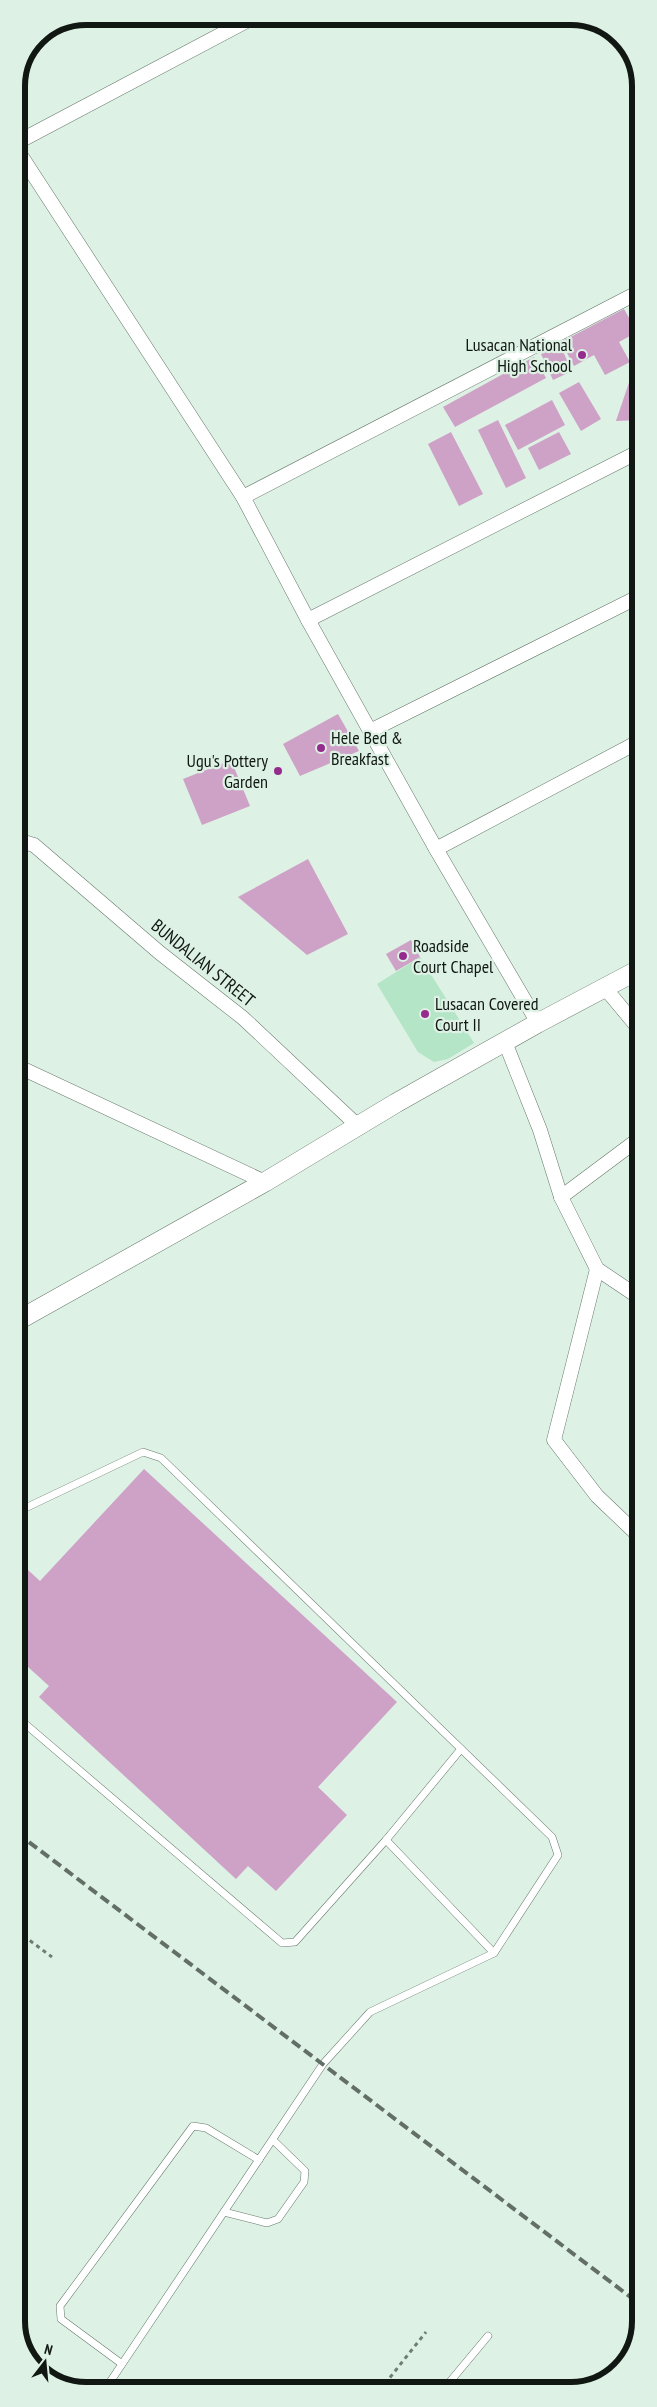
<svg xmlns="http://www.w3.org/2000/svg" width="657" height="2407" font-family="'PT Sans Narrow',sans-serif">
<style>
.green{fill:#b4e5c7}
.building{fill:#cea1c7}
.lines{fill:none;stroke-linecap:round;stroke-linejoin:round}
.lane-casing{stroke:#67796e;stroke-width:8}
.street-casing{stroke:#67796e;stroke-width:15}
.secondary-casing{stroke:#67796e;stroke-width:20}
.path{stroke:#707d74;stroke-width:3;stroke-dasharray:4 4;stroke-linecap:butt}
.lane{stroke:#fff;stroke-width:7}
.street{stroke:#fff;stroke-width:14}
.secondary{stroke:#fff;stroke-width:19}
.rail{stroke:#626e66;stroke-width:4;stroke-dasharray:10 5;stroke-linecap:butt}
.poi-dot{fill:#962b8e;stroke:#ddf1e4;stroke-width:2}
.labels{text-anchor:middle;stroke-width:4.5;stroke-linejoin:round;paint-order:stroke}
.poi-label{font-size:18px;fill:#111813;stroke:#ddf1e4;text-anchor:start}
.street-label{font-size:18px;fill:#111813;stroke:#ddf1e4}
.rim{fill:none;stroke:#111813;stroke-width:6}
</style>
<rect width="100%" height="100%" fill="#ddf1e4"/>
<path class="green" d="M420,957l54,86 -26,16 -14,3 -16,-10 -41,-68z"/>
<g class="building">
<path d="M639,298l1,20 -9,-16z"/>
<path d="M624,309l13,23 -18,10 11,20 -25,13 -11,-20 -20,11 -13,-24z"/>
<path d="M560,345l12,26 -19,9 -12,-26z"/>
<path d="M534,357l12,21 -91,49 -12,-20z"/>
<path d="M637,359l3,1v60l-24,1z"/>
<path d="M579,382l22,37 -20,12 -22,-38z"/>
<path d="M552,400l13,25 -47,25 -13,-25z"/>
<path d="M498,420l28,58 -20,10 -28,-58z"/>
<path d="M451,432l32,62 -24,12 -31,-62z"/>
<path d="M559,432l12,22 -32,16 -11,-22z"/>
<path d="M338,714l21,37 -59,25 -17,-32z"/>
<path d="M231,760l19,46 -48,19 -19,-46z"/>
<path d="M308,859l40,75 -41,21 -69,-58z"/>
<path d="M411,940l9,17 -24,14 -10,-17z"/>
<path d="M144,1469l253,233 -79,85 29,28 -71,76 -28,-25 -12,13 -197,-182 10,-11 -32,-29v-97l23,21z"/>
</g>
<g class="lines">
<g class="lane-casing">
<g id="lane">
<path d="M17,1512l126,-60 18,6 391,379 6,18 -64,98 -124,59 -47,52 -219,327"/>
<path d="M17,1717l265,226 13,-1 91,-102 108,113"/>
<path d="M386,1840l75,-91"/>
<path d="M224,2212l43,11 11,-4 26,-37 1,-11 -32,-31"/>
<path d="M122,2364l-61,-45 -1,-13 133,-180 13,2 53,32"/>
<path d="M443,2390l45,-54"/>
</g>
</g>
<g class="street-casing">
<g id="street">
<path d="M16,143l240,-127"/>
<path d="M16,148l227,349 65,123 128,229 102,174"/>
<path d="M243,497l396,-205"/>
<path d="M308,620l332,-169"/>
<path d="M370,731l270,-135"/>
<path d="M17,840l17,5 126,108 83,65 115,108"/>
<path d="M436,849l204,-108"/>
<path d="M605,988l35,42"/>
<path d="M505,1042l35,88 21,67 36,72 43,29"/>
<path d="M17,1066l248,116"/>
<path d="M561,1197l79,-59"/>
<path d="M597,1269l-43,171 43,56 43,41"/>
</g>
</g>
<g class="secondary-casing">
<path id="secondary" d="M17,1321l248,-139 131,-79 142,-80 102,-54"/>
</g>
<g class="path">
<path d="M17,1931l35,26"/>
<path d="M380,2390l46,-58"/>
</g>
<use href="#lane" class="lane"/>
<use href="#street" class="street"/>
<use href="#secondary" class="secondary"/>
<path class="rail" d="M17,1833l624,472"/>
</g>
<g class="poi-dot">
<circle cx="582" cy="355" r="5"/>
<circle cx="321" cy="748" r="5"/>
<circle cx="278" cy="771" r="5"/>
<circle cx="403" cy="956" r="5"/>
<circle cx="425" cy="1014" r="5"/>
</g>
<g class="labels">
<g class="poi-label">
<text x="572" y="351" text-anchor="end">Lusacan National<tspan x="572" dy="21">High School</tspan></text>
<text x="331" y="744">Hele Bed &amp;<tspan x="331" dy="21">Breakfast</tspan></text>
<text x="268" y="767" text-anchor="end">Ugu's Pottery<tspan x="268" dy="21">Garden</tspan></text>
<text x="413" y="952">Roadside<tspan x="413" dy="21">Court Chapel</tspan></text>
<text x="435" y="1010">Lusacan Covered<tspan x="435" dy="21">Court II</tspan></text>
</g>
<g class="street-label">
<text transform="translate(203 963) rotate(39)" y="6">BUNDALIAN STREET</text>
</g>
</g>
<path d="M0 0H657V2407H0ZM86 25H571A61 61 0 0 1 632 86V2321A61 61 0 0 1 571 2382H86A61 61 0 0 1 25 2321V86A61 61 0 0 1 86 25Z" fill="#ddf1e4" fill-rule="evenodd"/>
<path class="rim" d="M86 25H571A61 61 0 0 1 632 86V2321A61 61 0 0 1 571 2382H86A61 61 0 0 1 25 2321V86A61 61 0 0 1 86 25Z"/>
<g transform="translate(45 2362) rotate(16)" stroke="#ddf1e4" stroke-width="4" paint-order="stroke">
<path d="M0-4L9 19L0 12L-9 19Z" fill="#111813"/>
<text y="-8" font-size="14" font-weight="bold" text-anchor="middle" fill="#111813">N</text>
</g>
</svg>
